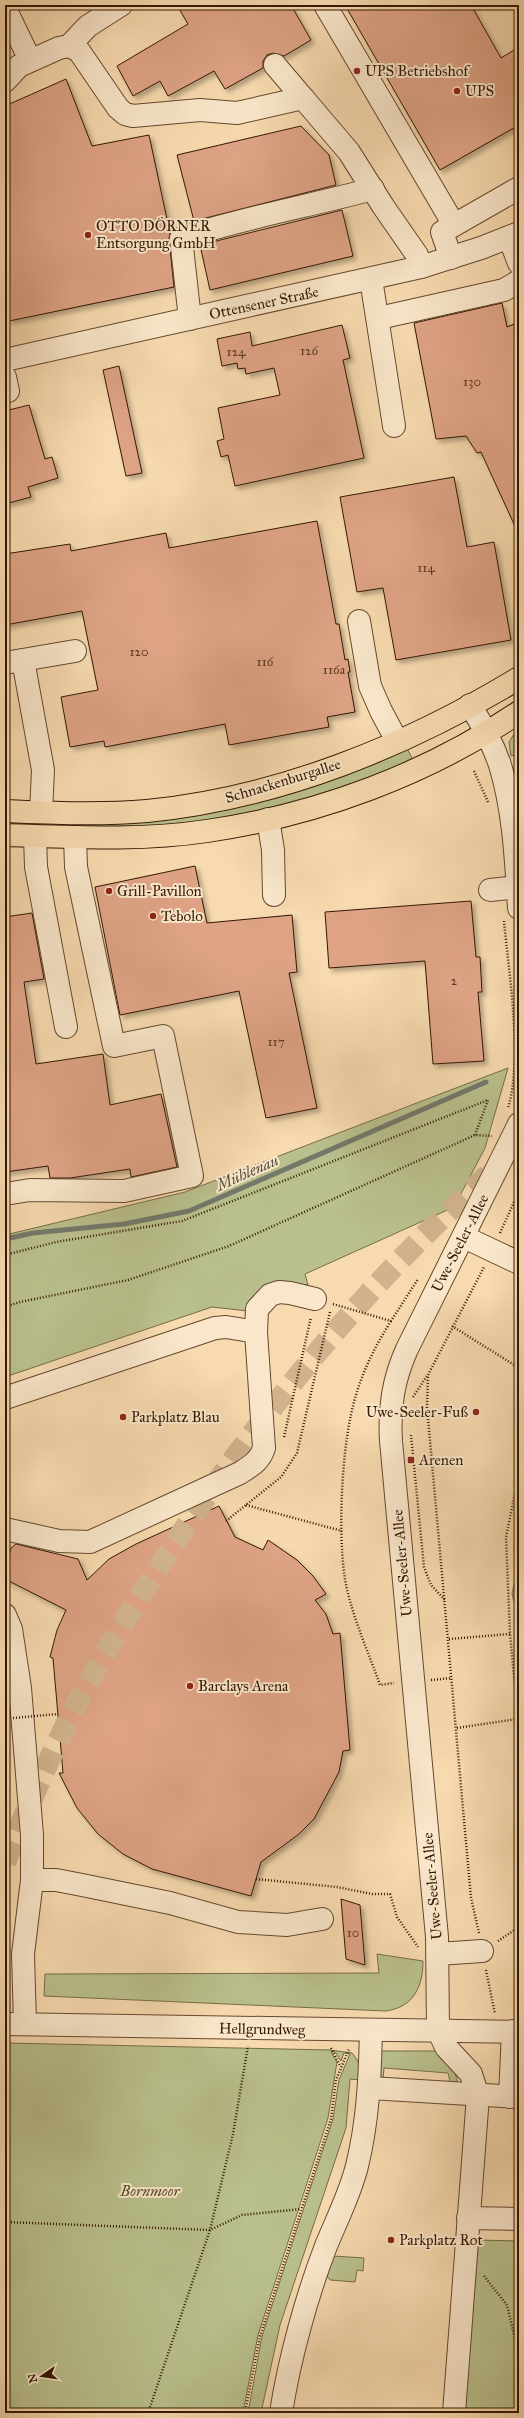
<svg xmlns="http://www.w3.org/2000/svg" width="524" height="2418" font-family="'IM FELL Great Primer',serif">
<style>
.green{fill:#b9c08d;stroke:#766c48}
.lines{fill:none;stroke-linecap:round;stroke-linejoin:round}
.stream{stroke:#73796a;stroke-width:5}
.building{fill:#dea385;stroke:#341703;filter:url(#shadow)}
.minor-tunnel{stroke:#d0b38d;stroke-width:22;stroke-dasharray:22 11;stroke-linecap:butt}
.minor-casing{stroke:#65482e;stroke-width:24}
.major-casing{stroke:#341703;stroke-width:24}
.path{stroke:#341703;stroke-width:2.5;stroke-dasharray:1 2;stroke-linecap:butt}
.minor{stroke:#fae7cb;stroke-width:22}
.major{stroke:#f7daaf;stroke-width:22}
.path-bridge{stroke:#341703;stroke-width:2.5;stroke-dasharray:1 2;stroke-linecap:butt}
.poi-dot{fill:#8f2418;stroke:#fae7cb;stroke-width:1.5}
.labels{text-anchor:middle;stroke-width:4;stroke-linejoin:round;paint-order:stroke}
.number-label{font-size:13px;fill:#5e3a24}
.poi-label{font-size:15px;fill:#341703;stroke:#fae7cb;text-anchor:start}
.street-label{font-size:15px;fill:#341703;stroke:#fae7cb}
.park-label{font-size:15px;font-style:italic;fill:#5c4a2c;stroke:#fae7cb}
.water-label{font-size:16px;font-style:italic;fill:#59503f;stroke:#fae7cb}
</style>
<defs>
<filter id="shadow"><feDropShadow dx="3.5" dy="3.5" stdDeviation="2" flood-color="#0004"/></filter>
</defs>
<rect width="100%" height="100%" fill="#f7daaf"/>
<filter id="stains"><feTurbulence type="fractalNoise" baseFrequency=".005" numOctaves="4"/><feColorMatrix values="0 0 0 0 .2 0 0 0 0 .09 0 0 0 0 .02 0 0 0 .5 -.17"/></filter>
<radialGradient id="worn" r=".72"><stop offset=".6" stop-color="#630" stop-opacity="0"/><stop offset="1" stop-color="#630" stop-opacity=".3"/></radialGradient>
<g class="green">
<path d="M519,726v28l-8,2 -2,-14z"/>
<path d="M407,748l6,12 -64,26 -70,21 -67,13 -85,9 -122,-3v-6c69,0 141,5 209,-8 67,-12 130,-38 193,-64z"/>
<path d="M508,1068l-23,80 -31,59 -149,67 3,11 -17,-2 -43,28 -36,-4 -207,70v-142l180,-43z"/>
<path d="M519,1534v122l-4,-16 3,-23 -6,-23 5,-23 -3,-23z"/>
<path d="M377,1954l46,7c0,25 -9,46 -37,50l-342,-15 1,-22 334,-1z"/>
<path d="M5,2043l325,7 22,3c7,8 10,16 10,27l-12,-1 -4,49 -66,197 -19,88h-13l14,-77 71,-217 6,-39 11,-26 -6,-1 -3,8 -6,-9h-4l6,10 -9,56 -70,217 -15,78h-238z"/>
<path d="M379,2051h57c12,10 20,18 22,34h-7l-3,-12 -64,-5 -1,13h-5z"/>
<path d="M476,2240l43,1v172h-57z"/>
<path d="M333,2256l31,2 -1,13 -6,-1 -2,12 -25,-2 -4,-5z"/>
</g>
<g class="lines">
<path class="stream" d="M5,1239l28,-6 91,-9 65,-13 297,-129"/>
</g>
<g class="building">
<path d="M177,5h114l20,35 -27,16 -11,-3 -6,2 -4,6v7l-38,21 -11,-18 -46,25 -8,-15 -27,15 -16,-30 71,-42z"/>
<path d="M345,5h126l30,53 18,-11v78l-79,45z"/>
<path d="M66,79l26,67 57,-11 21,98 -1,6 5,48 -165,34 -4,-16v-199z"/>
<path d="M301,126l28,29 7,30 -142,36 -17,-66z"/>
<path d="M342,210l11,46 -143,34 -10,-45z"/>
<path d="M502,303l5,24 12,-5v213l-38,-83 -4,1 -11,-17 -30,3 -22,-116z"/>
<path d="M342,325l8,33 -7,2 21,98 -129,28 -7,-31 -7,2 -4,-16 7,-2 -6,-31 62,-13 -6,-27 -28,6 -1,-6 -7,1 -1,-6 -15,3 -5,-27 33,-7 2,14z"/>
<path d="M119,366l23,107 -16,3 -23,-106z"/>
<path d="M29,405l16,54 7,-2 6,21 -30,9 3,10 -26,7v-93z"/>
<path d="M454,477l13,70 27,-5 17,98 -115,20 -13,-72 -26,4 -17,-95z"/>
<path d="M317,521l19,103h3l6,36 3,-1 2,13h-2l7,40 -28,5 2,10 -100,18 -4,-21 -120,23 -1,-6 -34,6 -9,-50 37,-7 -16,-79 -77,14v-71l65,-10 1,7 95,-18 3,15z"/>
<path d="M195,866l12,57 85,-8 5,57 -8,1 28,135 -51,10 -27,-127 -119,24 -25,-128z"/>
<path d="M471,901l5,56h4l2,35h-4l6,69 -51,3 -8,-103 -96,7 -4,-56z"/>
<path d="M32,913l12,66 -20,3 12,82 67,-10 7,51 51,-11 16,73 -46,10 -1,-8 -60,9h-20l-2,-12 -43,6v-255z"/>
<path d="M219,1506l16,31 28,13 5,-10 29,20 16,16 13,18 -11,6 11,14 7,20 7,-1 10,117 -7,1 -4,21 -25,47 -15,15 -38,28 -10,34 -99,-27 -29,-15 -25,-20 -21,-26 -18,-35h4l-10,-115 -3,-1 7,-27 9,-20 -61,-31v-10l6,-21 5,-4 62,15 9,21 22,-21 27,-15z"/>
<path d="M341,1899l19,6 5,60 -19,-6z"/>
</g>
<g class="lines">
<path class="minor-tunnel" d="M5,1862c27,-65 57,-135 92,-195 109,-185 240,-358 400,-500"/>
<g class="minor-casing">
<g id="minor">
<path d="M325,5l129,220"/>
<path d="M5,8l25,52"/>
<path d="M69,46l19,-20 33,-21"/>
<path d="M275,65l28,33"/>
<path d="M5,81l14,-15 40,-18 10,-2 10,5 39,57 7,6 8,2 67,-6 37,3 66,-15 46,54 34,54 34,49 4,12"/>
<path d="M509,237l10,26"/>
<path d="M451,258l-9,-26 77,-44"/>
<path d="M371,279l23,147"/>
<path d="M379,318l125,-28 15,-9"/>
<path d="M190,319l-9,-81c62,-20 128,-32 192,-49"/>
<path d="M5,360l416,-93 60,-19 38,-15"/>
<path d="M5,377l3,14"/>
<path d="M359,621l11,65 11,25 16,30"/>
<path d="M23,660l20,110 -2,42"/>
<path d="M5,663l70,-12"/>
<path d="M470,705c12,19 23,39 30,60 14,46 16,95 19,143"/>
<path d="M268,819l5,31 1,45"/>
<path d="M35,836l1,31 30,160"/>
<path d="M490,890l28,-3"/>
<path d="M5,1194l25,-4 94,1 68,-15 -29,-140 -49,10 -38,-179 -1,-30"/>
<path d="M464,1237l55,26"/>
<path d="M5,1398l210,-70 11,-1 30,5"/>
<path d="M5,1529l54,12 31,1 150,-69c11,-7 20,-12 24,-25l-8,-116 1,-23 13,-14 9,-3 11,1 25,6"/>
<path d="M5,1615l6,14 9,59 12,147v45l-9,74 2,70"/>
<path d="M32,1880h24l26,5 88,18 68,19 49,3 35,-6"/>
<path d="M438,1954l44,-3"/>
<path d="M5,2024l514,8"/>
<path d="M370,2088l149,9"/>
<path d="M510,2097l3,-66"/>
<path d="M468,2218l51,1"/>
<path d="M281,2413c8,-53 26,-118 45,-167 11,-27 24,-52 31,-80 11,-45 13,-89 14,-136"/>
<path d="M454,2413l24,-317 -7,-22 -25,-27 -8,-17 -1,-93 -46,-496c-2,-33 2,-61 16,-92l112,-225"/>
</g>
</g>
<g class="major-casing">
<g id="major">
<path d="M5,811c47,2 95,4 142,0 132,-13 260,-65 372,-133"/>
<path d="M5,835c67,2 136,6 202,-4 110,-16 221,-57 312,-119"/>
</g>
</g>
<g class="path">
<path d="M474,771l14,31"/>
<path d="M504,921c5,54 19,137 4,187"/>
<path d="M475,1135l13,-35"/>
<path d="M500,1233l19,-42"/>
<path d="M5,1255l51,-13 126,-21 306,-121"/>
<path d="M333,1304l58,17 27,-42"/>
<path d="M5,1307l15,-5 108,-22 101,-34 246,-111 17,1"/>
<path d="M391,1321c-15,24 -27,47 -35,74 -14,44 -18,131 -12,177 4,35 24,79 36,113l14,-2"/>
<path d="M452,1326l67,42"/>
<path d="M413,1397l14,-21"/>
<path d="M411,1435l13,132 7,18 14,15"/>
<path d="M284,1437l27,-120"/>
<path d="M519,1474l-13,63 4,97 9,94"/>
<path d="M246,1505l96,26"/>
<path d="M226,1521l55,-44 16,-24 33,-141"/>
<path d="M449,1639l61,-5"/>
<path d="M431,1680l21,-2"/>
<path d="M457,1728l60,-9"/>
<path d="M256,1879l81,8 35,7h18l7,23 21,30"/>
<path d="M479,1933l-8,-35 -44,-491 1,-32 56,-108"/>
<path d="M498,1941l21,-14"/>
<path d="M486,1970l9,44"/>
<path d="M331,2048l9,18"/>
<path d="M5,2222l205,8 32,-15 59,-6"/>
<path d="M484,2276l23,29 12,51"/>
<path d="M148,2413l62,-183 23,-96 15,-88"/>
<path d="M245,2413l15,-77 71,-217 5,-39 13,-31"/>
</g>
<use href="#minor" class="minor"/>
<use href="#major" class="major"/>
<path class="path-bridge" d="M13,1718l45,-4"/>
</g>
<g class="poi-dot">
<circle cx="357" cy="71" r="4"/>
<circle cx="457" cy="91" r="4"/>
<circle cx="88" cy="235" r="4"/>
<circle cx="109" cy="891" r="4"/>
<circle cx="153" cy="916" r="4"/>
<circle cx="476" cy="1412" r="4"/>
<circle cx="123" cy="1417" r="4"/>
<rect x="407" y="1456" width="8" height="8" rx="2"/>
<circle cx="190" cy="1686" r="4"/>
<circle cx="391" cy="2240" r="4"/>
</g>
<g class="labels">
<g class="number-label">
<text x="309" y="355">126</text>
<text x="236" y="356">124</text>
<text x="472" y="386">130</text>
<text x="426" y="572">114</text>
<text x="139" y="656">120</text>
<text x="265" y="666">116</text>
<text x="334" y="674">116a</text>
<text x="454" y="985">2</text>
<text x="276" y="1046">117</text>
<text x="353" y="1937">10</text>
</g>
<g class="poi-label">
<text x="365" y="76">UPS Betriebshof</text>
<text x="465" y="96">UPS</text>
<text x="96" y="231">OTTO DÖRNER<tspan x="96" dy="17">Entsorgung GmbH</tspan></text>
<text x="117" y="896">Grill-Pavillon</text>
<text x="161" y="921">Tebolo</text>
<text x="468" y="1417" text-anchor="end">Uwe-Seeler-Fuß</text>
<text x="131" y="1422">Parkplatz Blau</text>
<text x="419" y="1465">Arenen</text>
<text x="198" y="1691">Barclays Arena</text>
<text x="399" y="2245">Parkplatz Rot</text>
</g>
<g class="street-label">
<text transform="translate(264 303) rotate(-12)" y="5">Ottensener Straße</text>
<text transform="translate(283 781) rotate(-17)" y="5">Schnackenburgallee</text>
<text transform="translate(460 1243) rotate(-63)" y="5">Uwe-Seeler-Allee</text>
<text transform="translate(402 1563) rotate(-95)" y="5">Uwe-Seeler-Allee</text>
<text transform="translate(432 1886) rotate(-95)" y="5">Uwe-Seeler-Allee</text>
<text transform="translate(262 2029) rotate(1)" y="5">Hellgrundweg</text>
</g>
<g class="park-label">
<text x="150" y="2196">Bornmoor</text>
</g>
<g class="water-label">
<text transform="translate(247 1172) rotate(-24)" y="6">Mühlenau</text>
</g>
</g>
<rect width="524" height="2418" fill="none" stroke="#f7daaf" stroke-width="20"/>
<rect x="6" y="6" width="512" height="2406" fill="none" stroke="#341703" stroke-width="2"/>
<rect x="10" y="10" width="504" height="2398" fill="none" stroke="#341703"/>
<g transform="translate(42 2376) rotate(257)" stroke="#fae7cb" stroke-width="3" paint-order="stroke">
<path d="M0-3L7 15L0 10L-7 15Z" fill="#341703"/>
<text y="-6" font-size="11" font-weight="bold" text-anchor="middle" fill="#341703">N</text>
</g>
<rect width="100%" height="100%" filter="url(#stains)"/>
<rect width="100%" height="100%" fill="url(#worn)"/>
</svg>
